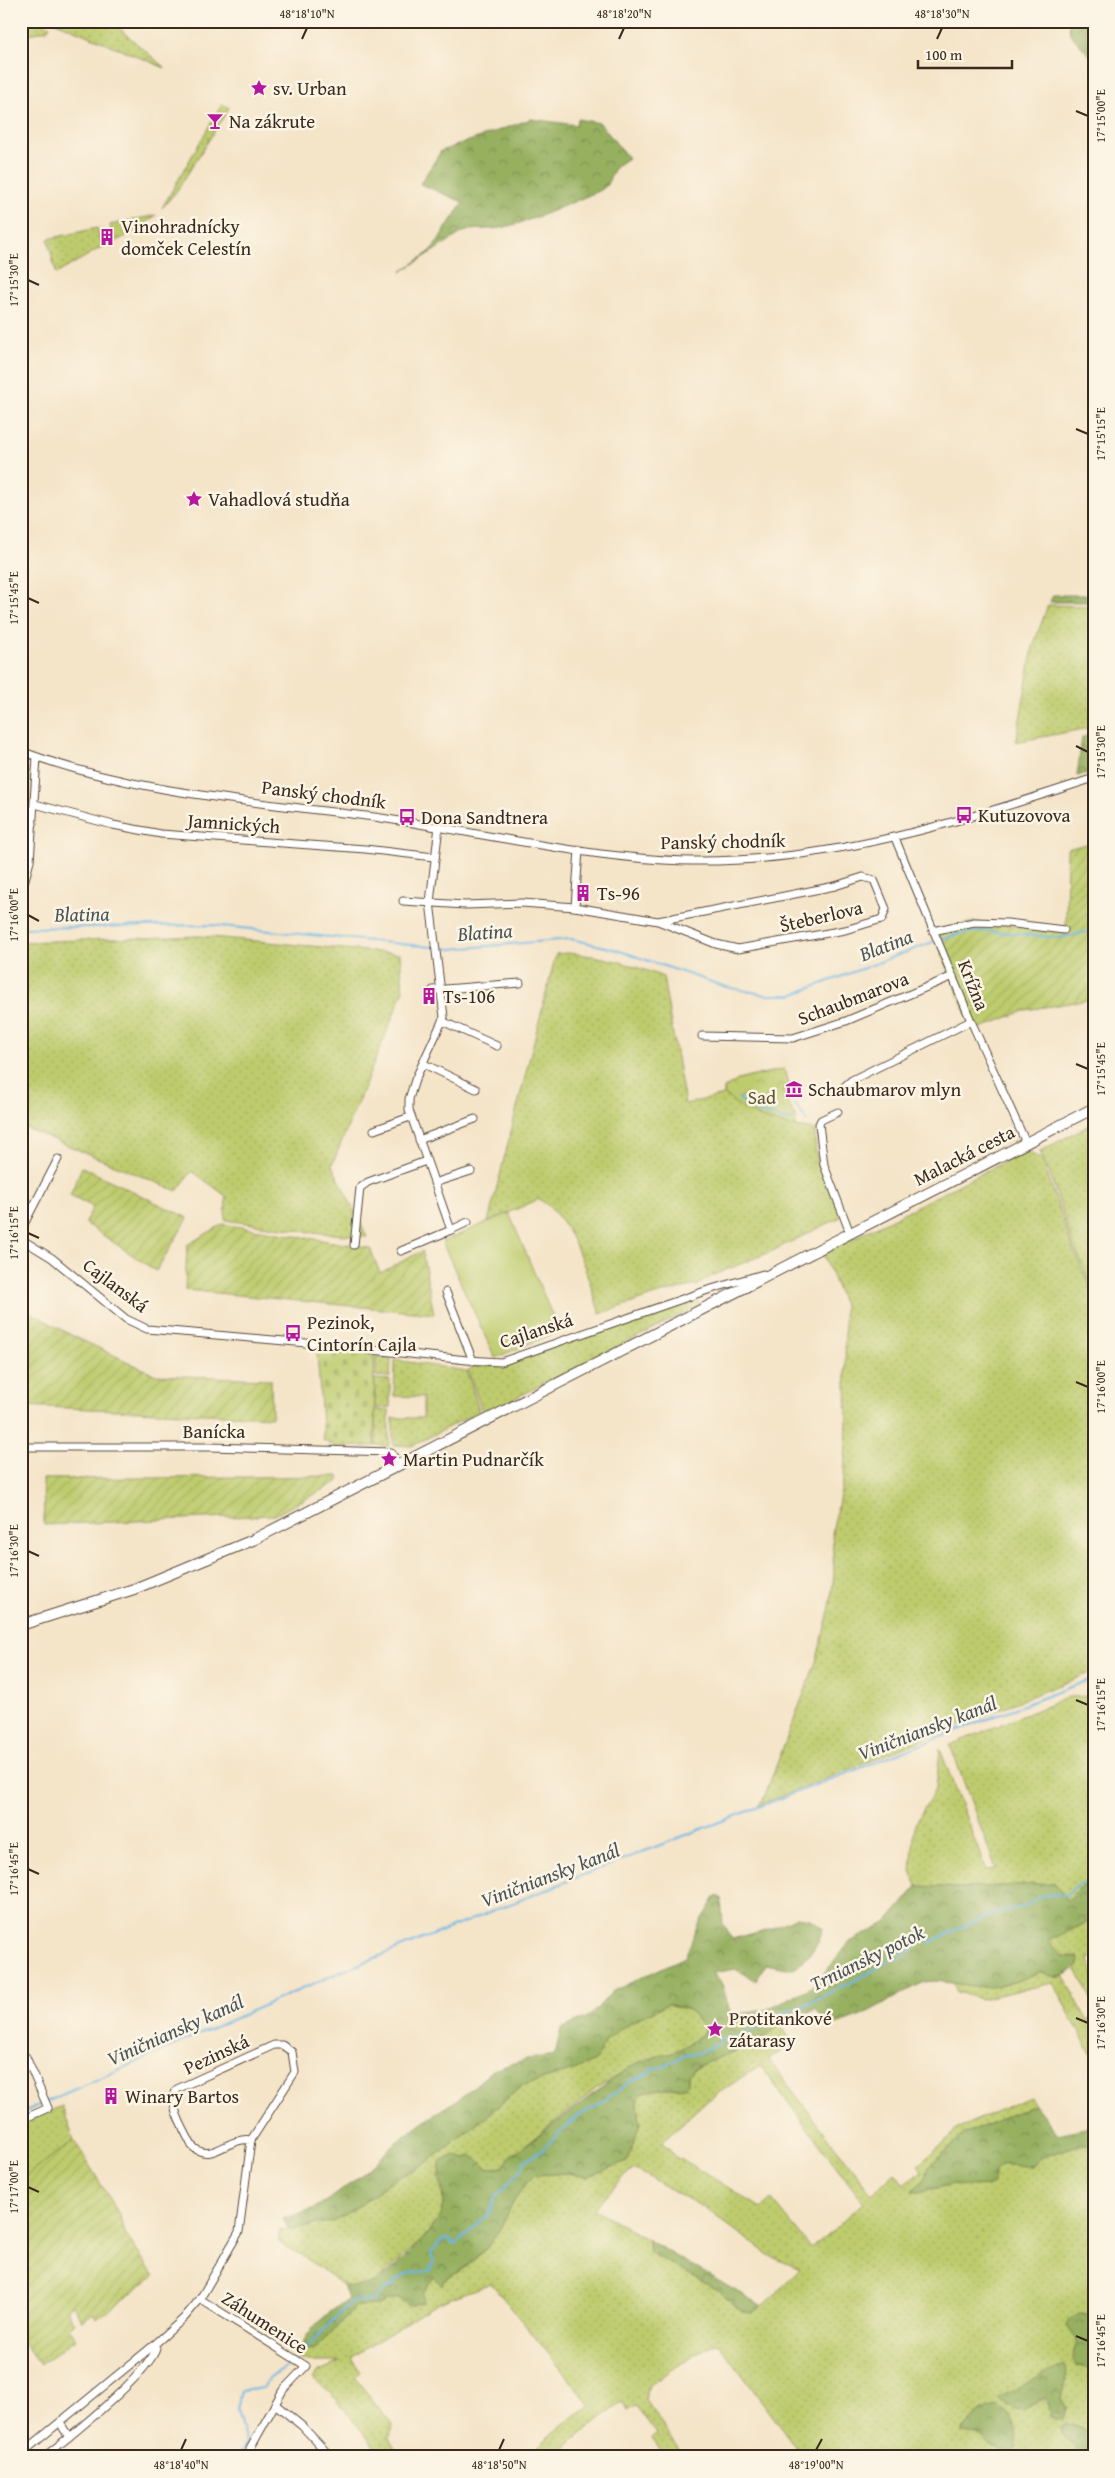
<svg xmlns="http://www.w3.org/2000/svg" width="1115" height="2478" font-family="'Gentium Book Plus',serif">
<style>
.grass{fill:url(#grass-dots);stroke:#7c7b46;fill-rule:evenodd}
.forest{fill:url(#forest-crowns);stroke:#686d40}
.cemetery{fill:url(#cemetery-stones);stroke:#7c7b46}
.park{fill:url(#park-crowns);stroke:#7c7b46}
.garden{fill:url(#garden-furrows);stroke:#7c7b46}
.pitch{fill:#becc6e;stroke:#7c7b46}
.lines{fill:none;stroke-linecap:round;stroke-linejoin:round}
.stream{stroke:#6cb5e4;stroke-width:2}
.minor-casing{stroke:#574638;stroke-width:9}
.secondary-casing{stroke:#574638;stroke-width:12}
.minor{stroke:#fff;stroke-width:7}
.secondary{stroke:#fff;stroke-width:10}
.ticks{fill:none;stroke:#3b2a1e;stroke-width:2}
.labels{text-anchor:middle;stroke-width:5;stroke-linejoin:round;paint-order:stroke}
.poi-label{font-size:19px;fill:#3b2a1e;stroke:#fcf5e5;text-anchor:start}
.street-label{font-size:19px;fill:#3b2a1e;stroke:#fcf5e5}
.park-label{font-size:19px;fill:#5c5232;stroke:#fcf5e5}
.water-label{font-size:20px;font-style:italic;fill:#4a5459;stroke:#fcf5e5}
.neatline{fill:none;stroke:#3b2a1e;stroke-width:2}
.ticks-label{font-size:12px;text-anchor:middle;fill:#3b2a1e}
</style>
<defs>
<pattern id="grass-dots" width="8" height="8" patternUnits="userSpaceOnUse" patternTransform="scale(1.25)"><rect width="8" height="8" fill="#becc6e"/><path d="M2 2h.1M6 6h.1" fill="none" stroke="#a4af5f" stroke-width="1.8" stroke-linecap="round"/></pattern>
<pattern id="forest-crowns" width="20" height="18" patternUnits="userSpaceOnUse" patternTransform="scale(1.25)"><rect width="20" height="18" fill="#96b061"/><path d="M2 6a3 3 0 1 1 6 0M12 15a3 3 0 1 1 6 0" fill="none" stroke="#7c8f4f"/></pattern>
<pattern id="cemetery-stones" width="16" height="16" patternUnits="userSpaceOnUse" patternTransform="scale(1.25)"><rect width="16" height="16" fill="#becc6e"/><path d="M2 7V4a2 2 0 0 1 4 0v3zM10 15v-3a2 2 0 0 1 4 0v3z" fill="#a4af5f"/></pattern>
<pattern id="park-crowns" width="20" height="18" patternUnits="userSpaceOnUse" patternTransform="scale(1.25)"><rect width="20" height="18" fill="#becc6e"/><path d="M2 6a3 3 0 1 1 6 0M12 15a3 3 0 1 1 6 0" fill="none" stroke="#a4af5f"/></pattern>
<pattern id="garden-furrows" width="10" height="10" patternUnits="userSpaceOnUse" patternTransform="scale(1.25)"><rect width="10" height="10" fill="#becc6e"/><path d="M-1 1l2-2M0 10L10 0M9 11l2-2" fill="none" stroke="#a4af5f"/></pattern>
</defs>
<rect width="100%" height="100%" fill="#fcf5e5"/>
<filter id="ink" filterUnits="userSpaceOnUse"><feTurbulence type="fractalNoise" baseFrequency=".02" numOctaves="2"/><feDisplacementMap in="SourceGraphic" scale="10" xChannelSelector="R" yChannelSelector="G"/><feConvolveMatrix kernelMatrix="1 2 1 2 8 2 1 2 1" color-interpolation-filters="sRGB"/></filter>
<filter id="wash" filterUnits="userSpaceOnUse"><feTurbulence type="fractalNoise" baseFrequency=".0096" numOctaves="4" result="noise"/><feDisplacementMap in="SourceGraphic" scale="20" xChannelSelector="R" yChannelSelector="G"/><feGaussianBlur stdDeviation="1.12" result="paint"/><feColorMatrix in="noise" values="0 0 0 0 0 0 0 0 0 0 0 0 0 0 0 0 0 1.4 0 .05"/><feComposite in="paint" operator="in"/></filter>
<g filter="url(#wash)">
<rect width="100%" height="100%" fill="#f4e4c8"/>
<g class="grass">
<path d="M21,21h21l8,5 -3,4 -26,6z"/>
<path d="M53,21h58l54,47z"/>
<path d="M222,104l7,4 -53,84 -14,16z"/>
<path d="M156,215l-22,17 -20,10 -4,-17z"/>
<path d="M97,228l5,19 -46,27 -8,-35z"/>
<path d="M1048,605l46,1v121l-78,15 17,-96z"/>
<path d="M31,768l-2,43 -3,3 -5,-2v-34z"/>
<path d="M200,936l200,18 3,38 -71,173 35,72 -55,-5 -87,-12 1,-24 -34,-25 -15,20 -156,-65v-184z"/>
<path d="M567,953c36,3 62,10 96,24l22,127 39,-9v-6l14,-9 46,-11 5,19 -7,3 14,27 -1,9 20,3 1,24 25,63 -71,35 -59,24 -13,9 -40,9 -58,20c-12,-36 -27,-95 -61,-115l-51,23 68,-268z"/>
<path d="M1094,1123v168l-20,-44 -23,-70 -11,-26z"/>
<path d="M1025,1151l17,8 31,90 21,46v376l-336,135 5,-6 53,-138 14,-55 4,-33 -2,-41 12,-56 3,-52 -3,-120 -21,-51z"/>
<path d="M689,1299l9,3 1,4 -216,108 -15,-44 8,-4 27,-1z"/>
<path d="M376,1356l15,3 -1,18 -14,-1z"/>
<path d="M395,1360l72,11 12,40 -67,35 -19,-1v-27h30v-21l-29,-1z"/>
<path d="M375,1379l15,1v27l-15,1z"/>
<path d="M375,1410h14v36l-13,-1z"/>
<path d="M1094,1688v200l-12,-2 -15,16 -13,-19 -90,5 -47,-2 -6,-15 4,-47 21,-36 4,-39 46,121 10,-1 -46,-124 119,-48 21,-1z"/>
<path d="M1094,1919v39l-6,1 6,11v34l-19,-36 3,-3 -1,-9h-15l-14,-15z"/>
<path d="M1042,1971c7,5 14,8 22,5l23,44 7,-3v43l-41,-77 -72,16 -24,-7 -4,-9c32,7 60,2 89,-12z"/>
<path d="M668,2004l21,6 15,18v5l-23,16 -42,13 -42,26 -87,69 -7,10 -64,7 4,26 -1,15 -20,25 -45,41 -23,7 -11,-3 -31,-23 -33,-20v-12l30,-3 49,-20 29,-23 42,-23 53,-41 41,-35 48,-14 24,-10 10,-20 25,-19z"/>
<path d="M780,2023l12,20 -23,17 103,134 23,-22 9,13 18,-13 -4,-7 31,-26 7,-10 74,-32 5,8 -69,28 -36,33 -6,15 -12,10h8l34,-7 35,2 3,-1 2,-14 6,-5 7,-1 25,1 8,-8 38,-13 16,-2v181l-2,-5 -18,-2 -8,8c20,21 3,16 8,36l14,8 6,-1v84l-3,-3c2,-18 -3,-20 -20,-25l-2,16 14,17h-280l-83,-112 -5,-1 -23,12 -42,29 -5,14 39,58h-19l-14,-18 6,-5 -21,-28 -8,4 -6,-9 -69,56h-26l43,-39 21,-12 -100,-123 -55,21 -85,54 10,14 -6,6 37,46 -2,13 10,20h-17l-47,-58 -23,-21 4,-6 23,-10h-33l-14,-5 13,-8h9l42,-43c23,-1 43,-9 66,-13l11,-16 9,4c20,-11 38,-23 50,-42 15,-22 21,-47 42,-64l34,-2 18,4 53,-53 -2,-22 2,-7 12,-5 33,-3 3,-3v-9c26,-25 69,-23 92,-52zM760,2065l103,137 -30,29 -22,17 -40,-49 -10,9 -64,-40 -21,-11 -14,-15 42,-39zM635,2169l71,40 64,47 30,13 -28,29 -20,15 -10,-1 -22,-21 -71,-39 -1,-12 -54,-31 29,-32zM1067,2373l-6,25 5,9 -3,12 -21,-21 -6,7 -23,3 -13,-8c20,-16 43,-21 67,-27zM998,2406l18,27 -21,15 -17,-14 -17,-2c10,-11 21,-25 37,-26z"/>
<path d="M62,2106l12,34 -53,40v-57z"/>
</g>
<g class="forest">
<path d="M1069,21h25v39l-24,-26z"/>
<path d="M531,119l45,6 1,-6 23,4 28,35 -12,8 -10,20 -5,4c-31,13 -63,29 -96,37 -14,4 -28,0 -42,5l-62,40 30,-21 32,-49 -43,-18 21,-33z"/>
<path d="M1053,595h41v7h-44z"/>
<path d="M1094,732v39l-17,5 5,-38z"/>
<path d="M1055,1883l12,18 15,-15 12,2v31l-46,22 14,15 17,2 -1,7c-10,12 -23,16 -36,6l-17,8 -37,9 -52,-7 -12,1 -60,32 -36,13 -12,-18 -36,14 -10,11 -23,12 -51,21 -8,8v9l-3,3 -33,3 -12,5 -2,7 2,22 -13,37 -40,16 -18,-4 -34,2c-22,17 -27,44 -43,66 -13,17 -30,29 -49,40l-1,4 -8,-8 -11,16v9l-14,4 -11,-9 -19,8 -22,1 -42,43 -6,1 -6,-4c0,-16 33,-38 45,-47l-5,-14c11,4 22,1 33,-4 16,-7 57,-50 65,-65 7,-15 -2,-38 -1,-54l14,-7 10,4 8,-4 16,14 15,-2 7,-10 107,-81 22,-14 42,-13 23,-16v-5l-15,-18 -21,-6 -38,18 -25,19 -10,20 -24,10 -48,14 -41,35 -53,41 -42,23 -29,23 -22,14 -48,8 -5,-10 32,-11 22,-14 37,-29 21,-22 36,-27 28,-17 34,-29 34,-11 28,-4 6,-26 29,-13 23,-25 72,-34 13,-32 18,-29 5,2 2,26 9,15 41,-11 24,-11 14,2 12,9c-6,19 -14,31 -31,41l-26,-5 -10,17 -21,-12 -22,4 9,11 9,31 34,-5 49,-24 36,-44 37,-20 30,-36 47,2z"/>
<path d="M1035,2105l23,29 36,-8v17l-16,2 -38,13 -8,8 -25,-1 -7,1 -6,5v13c-10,6 -27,0 -39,0 -14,1 -30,10 -43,6l12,-9 6,-15 36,-33z"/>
<path d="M648,2240l100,58 13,7 -9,8 -10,-1 -22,-21 -71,-39z"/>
<path d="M1079,2314l9,1 6,9v44l-6,1 -10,-2c-16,-19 11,-19 -12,-42l3,-5z"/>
<path d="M1065,2365l2,8 -6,25 5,9 -3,12h-8l-4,-3 -4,-16 -4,-2c-18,13 -22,20 -44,1l49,-28z"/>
<path d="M998,2406c13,8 24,29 17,45l-10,4 -27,-21 -17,-2c10,-11 21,-25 37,-26z"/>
<path d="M1066,2424c12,1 22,4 27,15l-2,8 3,10h-11l-21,-23 -2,-6z"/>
</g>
<path class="cemetery" d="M324,1350l50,5 1,91 -39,1 -13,-7 -6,-89z"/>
<path class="park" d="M784,1069l5,19 -7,3 14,27 -1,9c-28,-4 -49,-14 -70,-32l-1,-6 14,-9z"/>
<g class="garden">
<path d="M1094,842v157l-68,11 -53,21 -40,-100 41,-9 90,8 2,-4 1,-77z"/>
<path d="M82,1167l106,51 -32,53 -71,-48 8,-16 -23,-12z"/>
<path d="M223,1224l147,24 10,25 42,-22 12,63 -249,-24 2,-45z"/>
<path d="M21,1307l50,28 85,40 115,4 1,38 -251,-11z"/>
<path d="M339,1476v5l-64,34 -231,10 -1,-46z"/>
<path d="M74,2140l45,74 7,21 28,41 -57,43 -4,-6 -10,8 -11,-16 -6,4 9,14 -6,5 7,11 -36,26 -19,-25v-160z"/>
</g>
<path class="pitch" d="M509,1213l50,118 -64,27 -53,-116z"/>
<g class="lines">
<g class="stream">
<path d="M21,928l190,-3 241,24 119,-10 43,10 112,38 41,8h25l141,-53"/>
<path d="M942,939l20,-6 24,-2 75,7 33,-8"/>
<path d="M738,1098l19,15 17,2 8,5h10"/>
<path d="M795,1104l12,17"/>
<path d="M21,2113l319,-141 258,-103 496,-191"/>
<path d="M298,2357c6,-7 51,-54 55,-56 5,-1 14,0 19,0l12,-11 10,-5 2,-5 15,-7 18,-2 5,-8 -3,-10 11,-13 8,-1 2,4h5l32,-29 5,-15 27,-30 3,-8 15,-8 36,-35 29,-16 4,-6 10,-4 9,-9 20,-9 7,-6 9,-1 23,-12 11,-2 22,-10 1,-3 11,-1 33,-14 8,-9 27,-8 72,-36 20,-13 8,-1 24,-17 8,1 34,-17 37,-14 23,-5 18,-11h22l14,-11 15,-2"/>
<path d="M233,2457l9,-6 4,-7 -9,-35 4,-18 22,-3 8,-10 24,-17"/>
</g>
</g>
</g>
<g filter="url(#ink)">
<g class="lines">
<g class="minor-casing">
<g id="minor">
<path d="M21,751c110,42 229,50 345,65 107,14 218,43 326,45 139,2 271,-40 402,-83"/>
<path d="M35,804l78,21 48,9 204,15 69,8"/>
<path d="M21,819l12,5"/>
<path d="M895,838l76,183 55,122"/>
<path d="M21,852l2,-6"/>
<path d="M21,894l9,-33 7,-104"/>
<path d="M403,901l62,4 57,-2 53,4 83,14 177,-35 28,-9 11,3 12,29 -4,10 -37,11 -107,19 -22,-5 -58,-23"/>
<path d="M575,907l4,-57"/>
<path d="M933,931l41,-9 33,1 57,7"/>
<path d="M433,990l87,-7"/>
<path d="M442,1021l55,25"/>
<path d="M702,1036l91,2 53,-17 107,-45"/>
<path d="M424,1064l52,25"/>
<path d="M844,1087l8,-7 119,-59"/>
<path d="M838,1112l-17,8 -2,4 5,41 26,68"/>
<path d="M374,1130l36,-13"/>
<path d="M419,1140l56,-21"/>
<path d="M434,1183l37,-12"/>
<path d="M21,1230l37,-71"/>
<path d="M451,1230l17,-8"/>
<path d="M21,1239l31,19 74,61 21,10 149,13 171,18 34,2 207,-72 55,-16"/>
<path d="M354,1245l6,-57 8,-6 58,-21"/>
<path d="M401,1251l50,-21 -42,-120v-11l6,-19 29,-63 -14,-115 9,-76"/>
<path d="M446,1292l27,69"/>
<path d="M21,1447h189l181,5 8,14"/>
<path d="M21,2120l27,-12 -22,-51"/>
<path d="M200,2299l106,67 -23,24 -33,59"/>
<path d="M275,2404l27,22 29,31"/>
<path d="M60,2423l9,14"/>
<path d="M21,2454l133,-109 30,-27 16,-19 39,-67 12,-92 44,-68 -3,-20 -10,-7h-8l-97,44c-10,17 8,41 15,57 20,19 36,-10 59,-6"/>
<path d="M44,2457c24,-19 104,-83 112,-108l-2,-4"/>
</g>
</g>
<g class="secondary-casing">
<path id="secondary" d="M21,1625l113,-36 119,-49 841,-432"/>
</g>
<use href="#minor" class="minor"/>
<use href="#secondary" class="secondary"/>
</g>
</g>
<path class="ticks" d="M302,39l5,-11M619,39l5,-11M937,39l5,-11M1076,111l12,5M28,280l11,5M1076,429l12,5M28,598l11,5M1076,746l12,6M28,915l11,6M1076,1064l12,5M28,1233l11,5M1076,1382l12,5M28,1551l11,5M1076,1700l12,5M28,1869l11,5M1076,2018l12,5M28,2187l11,5M1076,2336l12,5M181,2450l5,-11M499,2450l5,-11M816,2450l6,-11"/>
<defs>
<g id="sight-bare" transform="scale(1.35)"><path d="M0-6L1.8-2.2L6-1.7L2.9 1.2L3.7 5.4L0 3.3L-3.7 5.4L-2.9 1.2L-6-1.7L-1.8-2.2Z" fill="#b5179e" stroke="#fcf5e5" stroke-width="2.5" paint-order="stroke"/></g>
<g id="bar-bare" transform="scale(1.35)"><path d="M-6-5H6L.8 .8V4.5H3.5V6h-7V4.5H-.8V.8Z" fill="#b5179e" stroke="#fcf5e5" stroke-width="2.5" paint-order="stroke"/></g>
<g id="building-bare" transform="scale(1.35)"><path d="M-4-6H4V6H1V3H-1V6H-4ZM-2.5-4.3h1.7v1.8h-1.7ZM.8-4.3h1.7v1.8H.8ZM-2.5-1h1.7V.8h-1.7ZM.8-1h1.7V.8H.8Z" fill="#b5179e" stroke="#fcf5e5" stroke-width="2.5" paint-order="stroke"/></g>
<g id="bus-bare" transform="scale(1.35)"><path d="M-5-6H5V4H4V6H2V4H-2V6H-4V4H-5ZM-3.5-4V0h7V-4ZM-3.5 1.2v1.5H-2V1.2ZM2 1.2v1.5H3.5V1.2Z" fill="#b5179e" stroke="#fcf5e5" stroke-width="2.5" paint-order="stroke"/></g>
<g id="museum-bare" transform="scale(1.35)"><path d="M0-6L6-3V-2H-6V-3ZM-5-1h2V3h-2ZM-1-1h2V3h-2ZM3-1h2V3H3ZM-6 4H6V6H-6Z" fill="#b5179e" stroke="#fcf5e5" stroke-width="2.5" paint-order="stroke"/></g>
</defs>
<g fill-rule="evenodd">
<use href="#sight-bare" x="259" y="88"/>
<use href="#bar-bare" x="215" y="121"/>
<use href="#building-bare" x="107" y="237"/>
<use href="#sight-bare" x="194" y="499"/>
<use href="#bus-bare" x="964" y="815"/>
<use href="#bus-bare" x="407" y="817"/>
<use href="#building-bare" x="583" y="893"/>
<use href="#building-bare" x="429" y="996"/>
<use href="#museum-bare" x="794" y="1089"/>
<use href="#bus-bare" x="293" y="1333"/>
<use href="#sight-bare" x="389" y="1459"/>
<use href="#sight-bare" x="715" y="2029"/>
<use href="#building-bare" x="111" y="2096"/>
</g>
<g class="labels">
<g class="poi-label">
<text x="273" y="95">sv. Urban</text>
<text x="229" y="128">Na zákrute</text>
<text x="121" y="233">Vinohradnícky<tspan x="121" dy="22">domček Celestín</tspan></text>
<text x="208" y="506">Vahadlová studňa</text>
<text x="978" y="822">Kutuzovova</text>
<text x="421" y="824">Dona Sandtnera</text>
<text x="597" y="900">Ts-96</text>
<text x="443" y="1003">Ts-106</text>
<text x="808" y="1096">Schaubmarov mlyn</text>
<text x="307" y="1329">Pezinok,<tspan x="307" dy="22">Cintorín Cajla</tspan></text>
<text x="403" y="1466">Martin Pudnarčík</text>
<text x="729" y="2025">Protitankové<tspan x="729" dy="22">zátarasy</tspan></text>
<text x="125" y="2103">Winary Bartos</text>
</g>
<g class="street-label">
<text transform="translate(324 794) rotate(7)" y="7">Panský chodník</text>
<text transform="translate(234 823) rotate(4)" y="7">Jamnických</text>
<text transform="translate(723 841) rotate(-1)" y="7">Panský chodník</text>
<text transform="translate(821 916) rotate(-13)" y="7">Šteberlova</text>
<text transform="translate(974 985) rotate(68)" y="7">Krížna</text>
<text transform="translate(853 998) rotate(-21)" y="7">Schaubmarova</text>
<text transform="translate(964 1155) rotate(-27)" y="7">Malacká cesta</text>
<text transform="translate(116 1285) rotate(37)" y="7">Cajlanská</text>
<text transform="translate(536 1330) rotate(-18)" y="7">Cajlanská</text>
<text x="214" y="1438">Banícka</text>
<text transform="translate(216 2054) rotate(-25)" y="7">Pezinská</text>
<text transform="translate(265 2322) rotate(33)" y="7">Záhumenice</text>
</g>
<g class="park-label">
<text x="762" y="1104">Sad</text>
</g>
<g class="water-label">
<text transform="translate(82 914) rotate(-1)" y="7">Blatina</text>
<text transform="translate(485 932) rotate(-4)" y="7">Blatina</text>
<text transform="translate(886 945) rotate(-21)" y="7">Blatina</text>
<text transform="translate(927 1728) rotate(-21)" y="7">Viničniansky kanál</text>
<text transform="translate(550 1875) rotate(-21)" y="7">Viničniansky kanál</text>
<text transform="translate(867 1958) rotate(-26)" y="7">Trniansky potok</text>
<text transform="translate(175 2030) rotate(-24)" y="7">Viničniansky kanál</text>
</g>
</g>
<rect width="1115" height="2478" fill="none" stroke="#fcf5e5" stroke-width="55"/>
<path d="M918 60v8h94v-8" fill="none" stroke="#3b2a1e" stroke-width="2.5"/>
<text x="925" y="60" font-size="15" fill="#3b2a1e" stroke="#fcf5e5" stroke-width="4" paint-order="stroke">100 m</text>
<rect x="28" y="28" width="1060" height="2422" class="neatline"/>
<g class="ticks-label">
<text x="307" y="18">48°18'10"N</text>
<text x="624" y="18">48°18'20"N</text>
<text x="942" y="18">48°18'30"N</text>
<text transform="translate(1101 116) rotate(-90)" y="4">17°15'00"E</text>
<text transform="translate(14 280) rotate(-90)" y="4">17°15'30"E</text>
<text transform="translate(1101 434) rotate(-90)" y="4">17°15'15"E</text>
<text transform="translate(14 598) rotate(-90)" y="4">17°15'45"E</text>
<text transform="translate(1101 752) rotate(-90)" y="4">17°15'30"E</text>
<text transform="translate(14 915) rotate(-90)" y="4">17°16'00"E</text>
<text transform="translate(1101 1069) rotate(-90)" y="4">17°15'45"E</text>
<text transform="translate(14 1233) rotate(-90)" y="4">17°16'15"E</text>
<text transform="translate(1101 1387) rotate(-90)" y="4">17°16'00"E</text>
<text transform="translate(14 1551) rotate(-90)" y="4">17°16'30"E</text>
<text transform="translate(1101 1705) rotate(-90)" y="4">17°16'15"E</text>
<text transform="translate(14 1869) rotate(-90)" y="4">17°16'45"E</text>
<text transform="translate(1101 2023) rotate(-90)" y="4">17°16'30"E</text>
<text transform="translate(14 2187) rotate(-90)" y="4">17°17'00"E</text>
<text transform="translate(1101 2341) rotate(-90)" y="4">17°16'45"E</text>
<text x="181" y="2469">48°18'40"N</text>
<text x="499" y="2469">48°18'50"N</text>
<text x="816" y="2469">48°19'00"N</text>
</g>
</svg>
